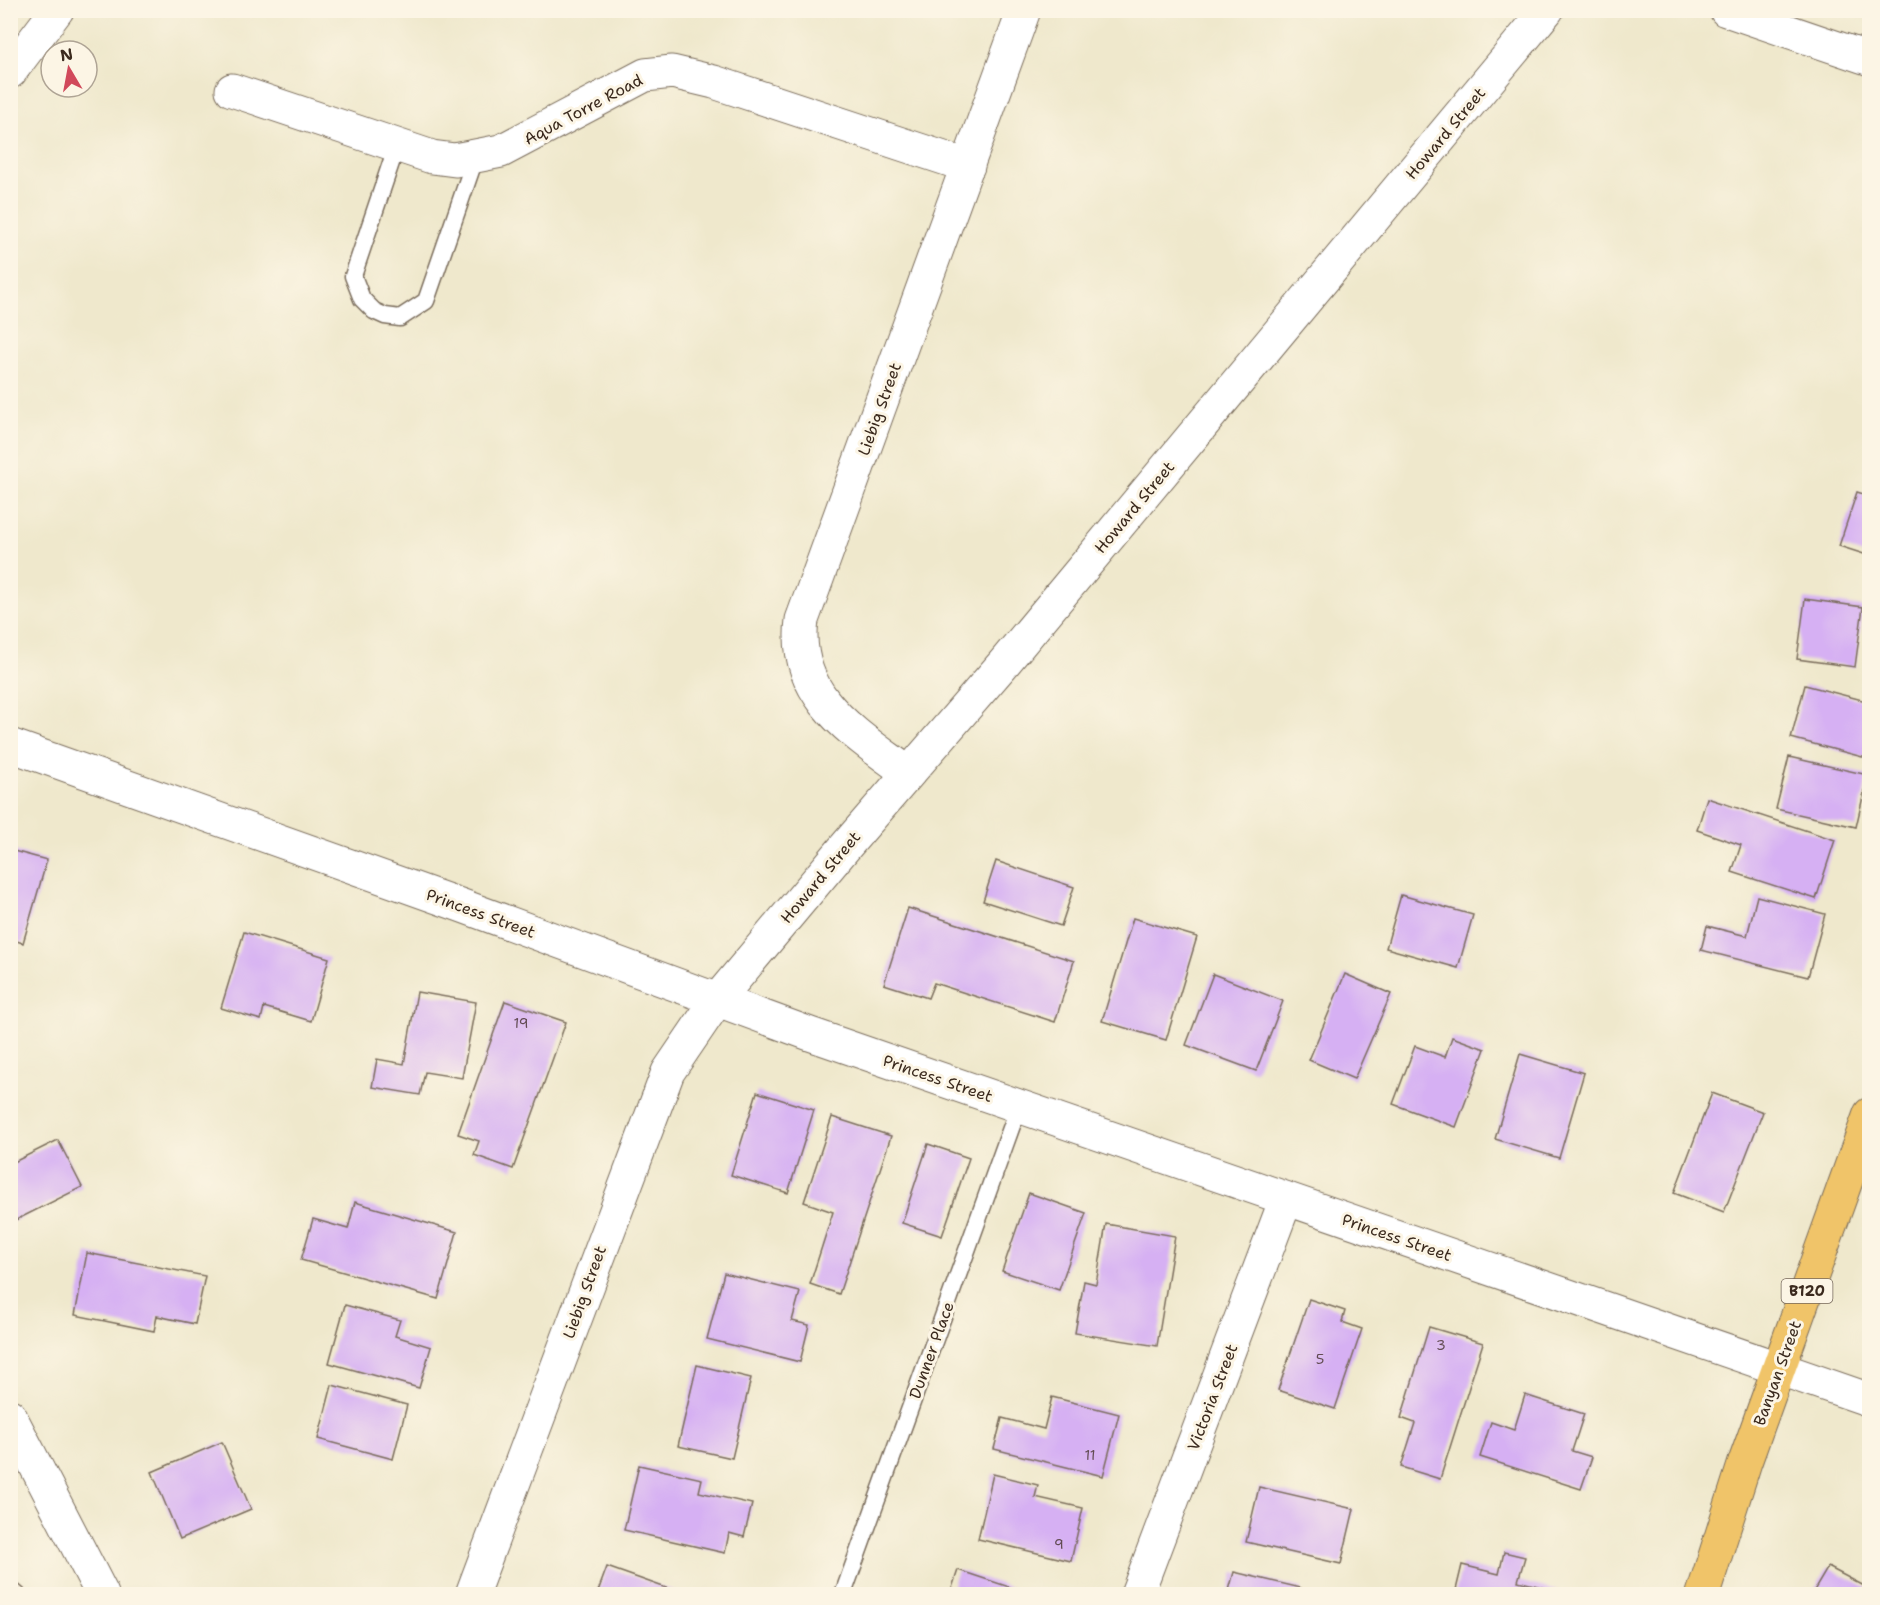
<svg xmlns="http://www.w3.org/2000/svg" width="1880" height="1605" font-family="'Shantell Sans',sans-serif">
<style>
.building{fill:#d6b0f3}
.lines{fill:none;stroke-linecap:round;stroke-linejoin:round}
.service-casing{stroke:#7a6c5b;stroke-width:19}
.minor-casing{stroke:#7a6c5b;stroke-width:35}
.primary-casing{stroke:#7a6c5b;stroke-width:35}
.service{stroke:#fff;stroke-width:16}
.minor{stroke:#fff;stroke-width:33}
.primary{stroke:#f0c469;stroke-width:33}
.labels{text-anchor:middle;stroke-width:6;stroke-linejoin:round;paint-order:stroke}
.number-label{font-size:14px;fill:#624c53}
.shield{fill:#fcf5e5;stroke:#75675a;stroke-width:1.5}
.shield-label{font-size:15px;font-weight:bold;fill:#3b2a1e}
.street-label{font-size:16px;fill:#3b2a1e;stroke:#fcf5e5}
</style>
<rect width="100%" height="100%" fill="#fcf5e5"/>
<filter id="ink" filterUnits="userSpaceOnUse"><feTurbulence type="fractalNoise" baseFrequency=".0167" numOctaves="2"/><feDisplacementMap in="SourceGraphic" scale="12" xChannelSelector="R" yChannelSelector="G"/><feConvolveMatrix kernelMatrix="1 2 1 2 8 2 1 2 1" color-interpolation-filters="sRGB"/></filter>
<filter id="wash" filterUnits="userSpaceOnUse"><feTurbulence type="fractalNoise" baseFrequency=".008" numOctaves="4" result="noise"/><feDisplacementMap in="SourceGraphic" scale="24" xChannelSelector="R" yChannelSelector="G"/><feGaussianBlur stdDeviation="1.35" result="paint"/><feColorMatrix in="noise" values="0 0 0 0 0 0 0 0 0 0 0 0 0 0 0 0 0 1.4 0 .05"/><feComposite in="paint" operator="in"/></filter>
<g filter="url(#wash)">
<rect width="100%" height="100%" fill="#efe8cc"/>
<g id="blocks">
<g class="building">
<path d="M1857,492l13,4v60l-31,-10z"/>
<path d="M1805,599l58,8 -8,60 -58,-8z"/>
<path d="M1805,685l65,17v57l-79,-21z"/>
<path d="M1789,757l79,18 -12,52 -80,-18z"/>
<path d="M1707,798l128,42 -19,59 -84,-27 9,-27 -44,-15z"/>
<path d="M10,850l37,10 -24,83 -13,-4z"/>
<path d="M996,861l78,26 -13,39 -78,-25z"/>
<path d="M1401,895l72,20 -15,53 -72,-20z"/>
<path d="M1757,896l68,18 -17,63 -107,-27 6,-24 40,10z"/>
<path d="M908,908l166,53 -19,61 -121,-39 -6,15 -44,-14z"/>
<path d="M1133,918l64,19 -31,103 -64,-19z"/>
<path d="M244,932l85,26 -18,63 -47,-14 -3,13 -40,-12z"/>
<path d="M1213,974l70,27 -27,70 -70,-26z"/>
<path d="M1345,974l46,20 -37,85 -45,-19z"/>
<path d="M417,992l59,10 -14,76 -37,-6 -5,23 -48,-8 5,-28 27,5z"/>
<path d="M505,1001l61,21 -53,147 -39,-14 5,-14 -21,-7z"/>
<path d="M1452,1037l33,12 -29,78 -63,-23 22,-58 30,11z"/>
<path d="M1520,1054l64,19 -25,85 -64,-19z"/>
<path d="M757,1092l57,18 -26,83 -57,-18z"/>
<path d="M1712,1093l51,19 -39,100 -50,-19z"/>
<path d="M832,1117l59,19 -52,158 -29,-10 23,-72 -29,-10z"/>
<path d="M58,1140l24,47 -72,36v-59z"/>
<path d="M928,1144l41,14 -27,78 -40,-13z"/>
<path d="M1029,1193l57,20 -27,77 -57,-19z"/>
<path d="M355,1202l102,30 -19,67 -137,-39 12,-41 35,10z"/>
<path d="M1106,1224l69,12 -18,110 -82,-13 9,-52 12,3z"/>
<path d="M87,1253l118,23 -10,48 -38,-8 -3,15 -79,-16z"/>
<path d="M724,1273l76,19 -8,29 17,4 -9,37 -93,-23z"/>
<path d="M1309,1299l36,12 -3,11 20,7 -27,80 -57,-19z"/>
<path d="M345,1305l55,15 -5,16 36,11 -12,41 -90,-25z"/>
<path d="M1429,1327l54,16 -43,136 -39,-12 14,-44 -14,-5z"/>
<path d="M697,1365l54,13 -19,80 -54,-12z"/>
<path d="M332,1385l75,20 -14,54 -75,-20z"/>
<path d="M1525,1395l59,19 -12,37 20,6 -11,32 -101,-32 11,-35 23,8z"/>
<path d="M1052,1397l67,17 -16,62 -109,-27 8,-31 42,11z"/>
<path d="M222,1442l29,67 -71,30 -28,-67z"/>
<path d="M639,1465l63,14 -3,13 53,12 -8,33 -15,-4 -4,20 -101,-23z"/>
<path d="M993,1474l45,11 -3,12 48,11 -12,53 -93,-22z"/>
<path d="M1259,1487l95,22 -13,55 -95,-22z"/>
<path d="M1504,1552l21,5 -7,24 51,13h-114l7,-29 37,9z"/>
<path d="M607,1567l76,27h-86z"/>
<path d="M1828,1567l42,22v5h-58z"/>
<path d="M958,1570l72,24h-80z"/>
<path d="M1234,1572l67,16 -1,6h-72z"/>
<path d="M10,1577l20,17h-20z"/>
</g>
</g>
</g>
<g filter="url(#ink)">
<use href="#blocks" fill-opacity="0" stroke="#7a6c5b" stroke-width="1.5"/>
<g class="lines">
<g class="service-casing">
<g id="service">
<path d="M397,145l-44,131 9,23 12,12 11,5 15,2 26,-17 50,-145"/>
<path d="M843,1594l176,-488"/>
</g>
</g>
<g class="minor-casing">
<g id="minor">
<path d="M1726,10l144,49"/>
<path d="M10,72l47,-62"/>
<path d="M232,90l200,67 23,3 46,-9 144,-76 27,-3 42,10 254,84"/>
<path d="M10,745l450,160 350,129 1060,366"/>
<path d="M908,773c-53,-40 -116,-76 -106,-153l222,-610"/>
<path d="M10,1416l92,178"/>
<path d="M472,1594l196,-522 49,-72 129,-154 158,-183 543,-653"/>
<path d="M1137,1594l149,-395"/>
</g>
</g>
<g class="primary-casing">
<path id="primary" d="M1703,1594l42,-132 125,-348"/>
</g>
<use href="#service" class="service"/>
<use href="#minor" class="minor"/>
<use href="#primary" class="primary"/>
</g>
</g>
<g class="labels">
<g class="number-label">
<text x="521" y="1028">19</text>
<text x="1441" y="1350">3</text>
<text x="1320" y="1364">5</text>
<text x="1090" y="1460">11</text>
<text x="1059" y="1549">9</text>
</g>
<rect class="shield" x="1781.5" y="1279" width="51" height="24" rx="4.5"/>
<g class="shield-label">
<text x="1807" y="1296">B120</text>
</g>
<g class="street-label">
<text transform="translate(583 109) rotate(-28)" y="6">Aqua Torre Road</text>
<text transform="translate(1445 133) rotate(-50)" y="6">Howard Street</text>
<text transform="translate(879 409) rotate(-70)" y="6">Liebig Street</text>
<text transform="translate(1134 507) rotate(-50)" y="6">Howard Street</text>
<text transform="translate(820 877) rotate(-50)" y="6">Howard Street</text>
<text transform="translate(481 913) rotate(20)" y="6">Princess Street</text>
<text transform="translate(938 1078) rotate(19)" y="6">Princess Street</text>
<text transform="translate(1397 1237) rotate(19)" y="6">Princess Street</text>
<text transform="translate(584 1292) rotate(-70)" y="6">Liebig Street</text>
<text transform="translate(931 1350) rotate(-70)" y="6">Dunner Place</text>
<text transform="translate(1777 1373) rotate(-70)" y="6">Banyan Street</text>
<text transform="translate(1212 1397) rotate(-69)" y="6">Victoria Street</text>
</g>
</g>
<rect width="1880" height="1605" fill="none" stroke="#fcf5e5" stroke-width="36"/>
<g transform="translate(69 69) rotate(350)"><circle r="28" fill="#fcf5e5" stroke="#afa495" stroke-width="1.5"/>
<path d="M0-4.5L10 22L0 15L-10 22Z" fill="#d1495b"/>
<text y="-9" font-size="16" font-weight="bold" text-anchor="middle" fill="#3b2a1e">N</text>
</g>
</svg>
